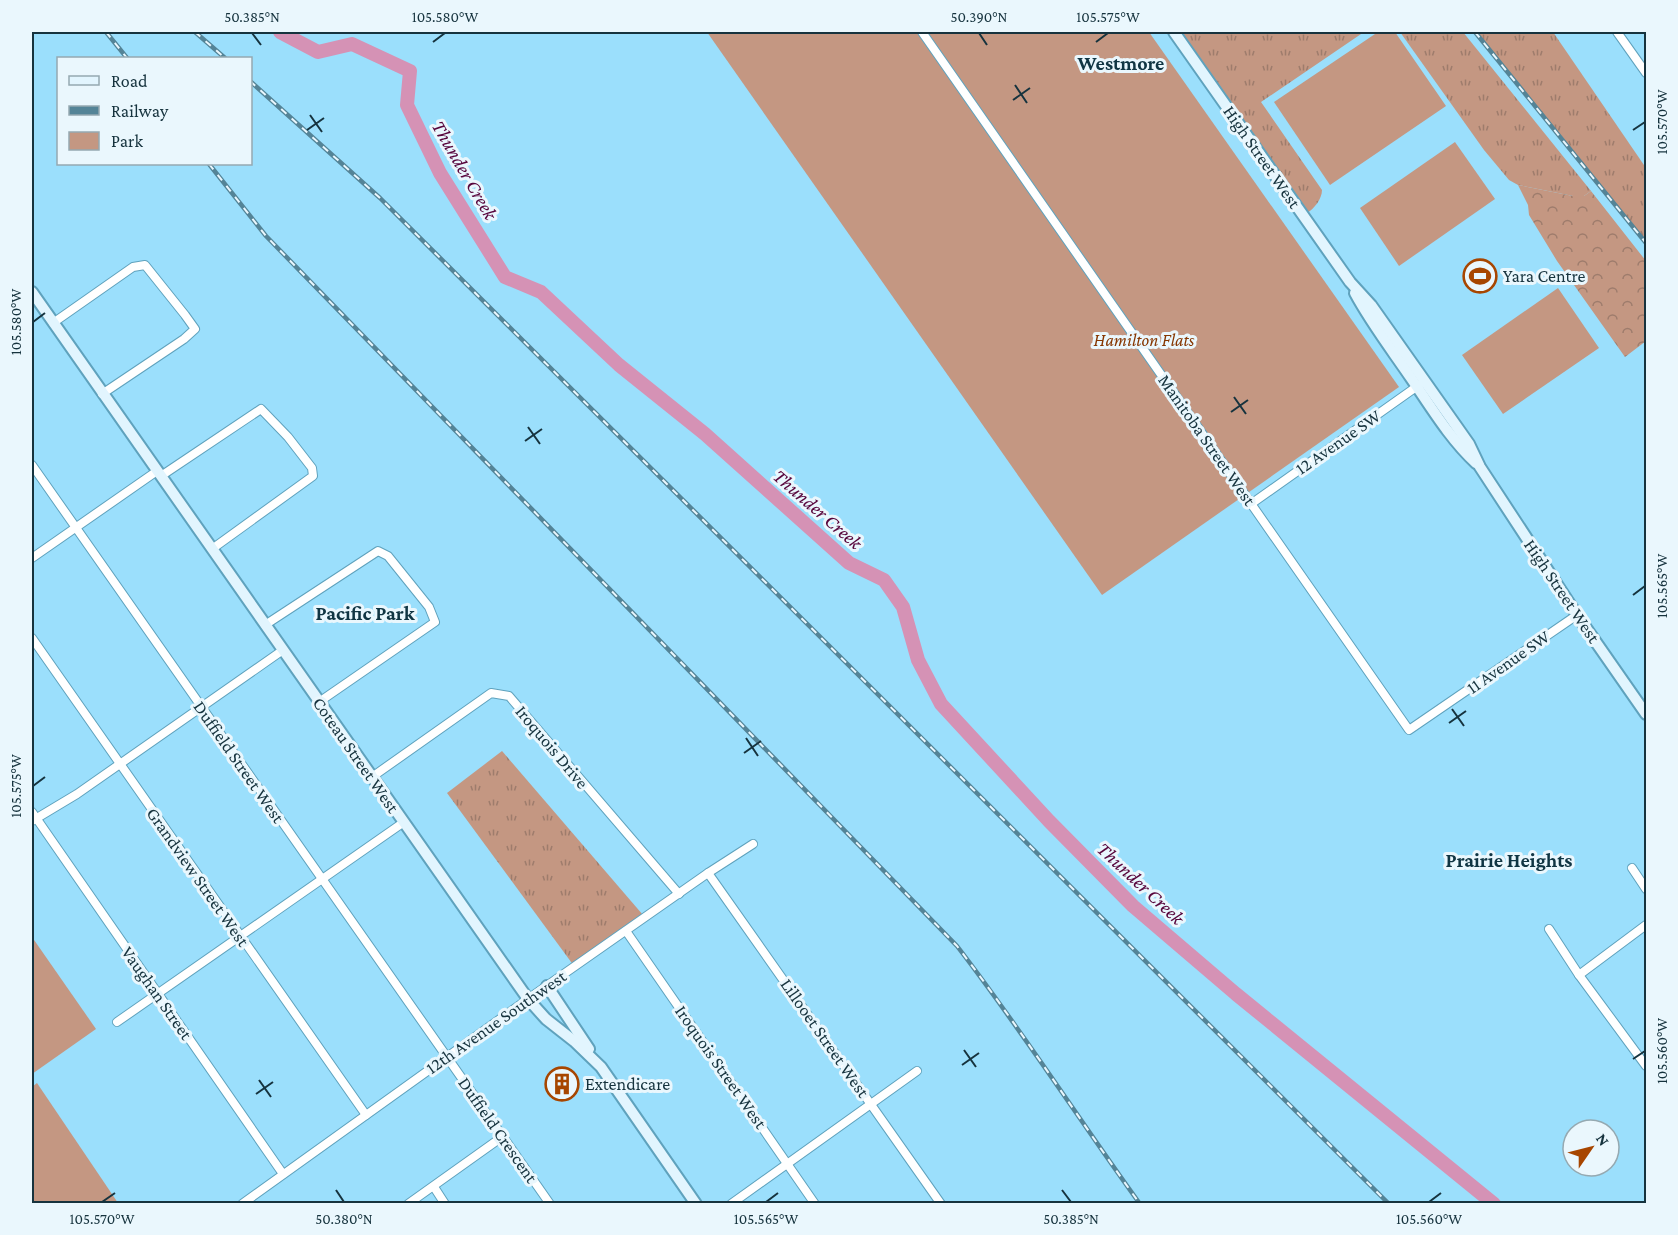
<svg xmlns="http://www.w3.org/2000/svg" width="1678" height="1235" font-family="'Crimson Pro',serif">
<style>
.grass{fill:url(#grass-tufts)}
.forest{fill:url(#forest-crowns)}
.green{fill:#c49782}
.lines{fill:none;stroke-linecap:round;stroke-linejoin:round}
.river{stroke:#d592b5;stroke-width:14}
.street-casing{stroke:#5fa2bd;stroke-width:10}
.secondary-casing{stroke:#5fa2bd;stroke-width:14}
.street{stroke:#fff;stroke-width:8}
.secondary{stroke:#e2f5fe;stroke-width:10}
.rail-casing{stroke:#548497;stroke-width:4.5}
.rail{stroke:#eaf7fd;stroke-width:2;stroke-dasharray:7;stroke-linecap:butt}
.ticks{fill:none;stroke:#16333e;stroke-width:2}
.labels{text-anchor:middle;stroke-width:6;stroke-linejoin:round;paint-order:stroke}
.street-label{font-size:18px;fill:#16333e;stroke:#eaf7fd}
.poi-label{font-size:18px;fill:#16333e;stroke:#eaf7fd;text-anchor:start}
.park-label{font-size:18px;font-style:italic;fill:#863600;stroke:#eaf7fd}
.neighbourhood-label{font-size:20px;font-weight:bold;fill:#103543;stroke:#eaf7fd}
.water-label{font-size:20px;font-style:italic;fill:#57053c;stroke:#eaf7fd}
.neatline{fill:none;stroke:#16333e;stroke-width:2}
.ticks-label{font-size:15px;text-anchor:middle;fill:#16333e}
</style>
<defs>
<pattern id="grass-tufts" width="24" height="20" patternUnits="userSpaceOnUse" patternTransform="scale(1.5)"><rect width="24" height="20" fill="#c49782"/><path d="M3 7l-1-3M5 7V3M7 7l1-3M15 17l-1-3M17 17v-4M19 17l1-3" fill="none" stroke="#9e7c6c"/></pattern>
<pattern id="forest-crowns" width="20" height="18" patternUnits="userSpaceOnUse" patternTransform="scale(1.5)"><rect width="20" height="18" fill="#c49782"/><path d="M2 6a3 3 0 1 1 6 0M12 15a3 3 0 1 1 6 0" fill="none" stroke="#9e7c6c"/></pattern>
</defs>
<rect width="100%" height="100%" fill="#9bdffc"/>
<g class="grass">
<path d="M1175,32h189l-103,70 61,88c0,9 -8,19 -15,23z"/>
<path d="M1400,32h63l128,159 -7,5h-11l-55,-11 -9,-5 -25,-30z"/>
<path d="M1477,32h76l93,136v74z"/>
<path d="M502,751l141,164 -69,51 -127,-173z"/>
</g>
<path class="forest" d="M1518,185l55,11h11l7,-5 55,70v80l-21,16 -68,-96 -28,-46 -1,-10z"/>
<g class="green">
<path d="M707,32h442l250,355 -297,208z"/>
<path d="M1378,32h17l51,74 -116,79 -56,-83z"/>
<path d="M1455,142l40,57 -96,67 -39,-58z"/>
<path d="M1558,288l41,60 -96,66 -41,-59z"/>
<path d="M32,937l64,92 -64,45z"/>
<path d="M37,1083l81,120h-86v-116z"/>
</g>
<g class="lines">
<path class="river" d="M280,32l38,20 34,-8 58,27 -3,34 33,68 65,104 36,15 78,73 86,69 144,129 35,17 19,27 15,53 23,44 108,117 84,85 103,88 258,210"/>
<g class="street-casing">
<g id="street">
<path d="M922,32l487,698 168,-115"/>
<path d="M1617,32l29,41"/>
<path d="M53,323l80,-56 12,-2 40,50 10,14 -11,10 -82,55"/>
<path d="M32,465l518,739"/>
<path d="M161,476l100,-67 27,28 24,31 1,8 -101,73"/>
<path d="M1251,504l168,-119"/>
<path d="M32,558l125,-87"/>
<path d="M265,625l113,-74 10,5 41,51 6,15 -116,80"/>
<path d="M32,638l334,477"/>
<path d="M372,777l119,-84 18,3 170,198"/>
<path d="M32,812l251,362"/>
<path d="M32,821l45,-27 206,-144"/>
<path d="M1632,868l14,21"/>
<path d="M708,873l233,331"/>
<path d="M1549,929l30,46 67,91"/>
<path d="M626,931l189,273"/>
<path d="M1579,975l67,-50"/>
<path d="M117,1022l287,-200"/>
<path d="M434,1187l11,17"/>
<path d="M242,1204l286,-205 180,-126 45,-29"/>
<path d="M408,1204l94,-67"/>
<path d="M731,1204l186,-133"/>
</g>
</g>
<g class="secondary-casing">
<g id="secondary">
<path d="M1174,32l176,250 21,23 98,139 11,23 97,148 69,99"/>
<path d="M32,292l496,707 18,20 28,22 27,26 95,137"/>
<path d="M1355,293c16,30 37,57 56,85 20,29 39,61 65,85"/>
<path d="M547,986l42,63"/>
</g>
</g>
<use href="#street" class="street"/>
<use href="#secondary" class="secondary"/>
<g class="rail-casing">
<g id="rail">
<path d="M106,32l21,26"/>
<path d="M195,32l30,26"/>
<path d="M1475,32l171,211"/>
<path d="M250,81l130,117 1009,1006"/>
<path d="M209,164l57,72 691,710c64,83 121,172 183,258"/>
</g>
</g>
<use href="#rail" class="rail"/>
</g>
<path class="ticks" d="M252,33l9,12M979,33l8,12M433,42l12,-9M1096,42l12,-9M1015,85l12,18M1013,100l17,-12M310,115l12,17M307,130l17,-12M1633,130l12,-8M33,322l12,-9M1234,397l12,17M1231,412l17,-12M528,427l12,17M525,441l17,-12M1633,595l12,-9M1452,709l12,17M1449,723l17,-12M746,738l12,18M744,753l17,-12M33,786l12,-9M964,1050l12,17M1633,1059l12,-8M962,1065l17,-12M259,1080l12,17M256,1094l17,-12M336,1190l8,12M1062,1190l9,12M102,1202l13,-9M766,1202l12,-9M1429,1202l12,-9"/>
<defs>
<g id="stadium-ring" transform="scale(1.725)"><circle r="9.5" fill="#eaf7fd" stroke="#a74600" stroke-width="1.5"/><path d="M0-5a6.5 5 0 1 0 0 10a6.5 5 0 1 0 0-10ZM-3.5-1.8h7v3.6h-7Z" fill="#a74600"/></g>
<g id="building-ring" transform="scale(1.725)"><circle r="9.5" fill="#eaf7fd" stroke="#a74600" stroke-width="1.5"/><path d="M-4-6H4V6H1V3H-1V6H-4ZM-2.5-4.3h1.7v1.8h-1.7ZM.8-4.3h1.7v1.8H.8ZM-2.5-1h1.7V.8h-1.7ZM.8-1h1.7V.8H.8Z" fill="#a74600"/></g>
</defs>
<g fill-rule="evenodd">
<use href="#stadium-ring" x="1480" y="276"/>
<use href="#building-ring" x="562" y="1084"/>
</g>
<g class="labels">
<g class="street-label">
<text transform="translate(1262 157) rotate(55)" y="6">High Street West</text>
<text transform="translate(1207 440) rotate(55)" y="6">Manitoba Street West</text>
<text transform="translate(1338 442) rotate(-35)" y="6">12 Avenue SW</text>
<text transform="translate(1562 591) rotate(56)" y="6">High Street West</text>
<text transform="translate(1508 662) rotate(-35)" y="6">11 Avenue SW</text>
<text transform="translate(552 747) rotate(50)" y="6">Iroquois Drive</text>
<text transform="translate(356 755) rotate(55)" y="6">Coteau Street West</text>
<text transform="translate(239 762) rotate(55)" y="6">Duffield Street West</text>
<text transform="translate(198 877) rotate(55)" y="6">Grandview Street West</text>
<text transform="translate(157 993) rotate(55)" y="6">Vaughan Street</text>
<text transform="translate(496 1022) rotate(-35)" y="6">12th Avenue Southwest</text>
<text transform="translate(825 1038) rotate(55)" y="6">Lillooet Street West</text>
<text transform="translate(721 1067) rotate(55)" y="6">Iroquois Street West</text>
<text transform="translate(498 1130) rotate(55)" y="6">Duffield Crescent</text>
</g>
<g class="poi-label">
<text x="1503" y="282">Yara Centre</text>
<text x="585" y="1090">Extendicare</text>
</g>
<g class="park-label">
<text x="1144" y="346">Hamilton Flats</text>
</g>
<g class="neighbourhood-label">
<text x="1121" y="70">Westmore</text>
<text x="365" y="620">Pacific Park</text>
<text x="1509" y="867">Prairie Heights</text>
</g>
<g class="water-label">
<text transform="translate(465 170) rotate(60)" y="7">Thunder Creek</text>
<text transform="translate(818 509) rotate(41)" y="7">Thunder Creek</text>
<text transform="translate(1141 883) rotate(43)" y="7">Thunder Creek</text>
</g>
</g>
<rect width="1678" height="1235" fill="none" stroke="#eaf7fd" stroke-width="66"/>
<rect x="57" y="57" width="195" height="108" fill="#eaf7fd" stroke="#95a9b1" stroke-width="1.5"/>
<rect x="69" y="76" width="30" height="9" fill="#e2f5fe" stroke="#95a9b1" stroke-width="1.5"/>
<text x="111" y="87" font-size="18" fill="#16333e">Road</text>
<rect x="69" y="106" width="30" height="9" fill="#548497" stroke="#95a9b1" stroke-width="1.5"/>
<text x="111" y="117" font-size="18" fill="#16333e">Railway</text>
<rect x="69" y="132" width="30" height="18" fill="#c49782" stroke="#95a9b1" stroke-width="1.5"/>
<text x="111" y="147" font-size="18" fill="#16333e">Park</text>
<g transform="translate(1591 1148) rotate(55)"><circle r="28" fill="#eaf7fd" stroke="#95a9b1" stroke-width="1.5"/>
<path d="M0-4.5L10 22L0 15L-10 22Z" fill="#a74600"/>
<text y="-9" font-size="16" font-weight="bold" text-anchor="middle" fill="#16333e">N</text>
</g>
<rect x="33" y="33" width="1612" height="1169" class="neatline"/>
<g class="ticks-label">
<text x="252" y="22">50.385°N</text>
<text x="445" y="22">105.580°W</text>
<text x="979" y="22">50.390°N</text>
<text x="1108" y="22">105.575°W</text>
<text transform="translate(1662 122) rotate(-90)" y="5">105.570°W</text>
<text transform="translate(16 322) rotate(-90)" y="5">105.580°W</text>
<text transform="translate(1662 586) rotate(-90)" y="5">105.565°W</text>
<text transform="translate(16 786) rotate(-90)" y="5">105.575°W</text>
<text transform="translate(1662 1051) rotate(-90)" y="5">105.560°W</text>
<text x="102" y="1224">105.570°W</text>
<text x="344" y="1224">50.380°N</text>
<text x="766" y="1224">105.565°W</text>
<text x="1071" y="1224">50.385°N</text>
<text x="1429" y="1224">105.560°W</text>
</g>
</svg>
